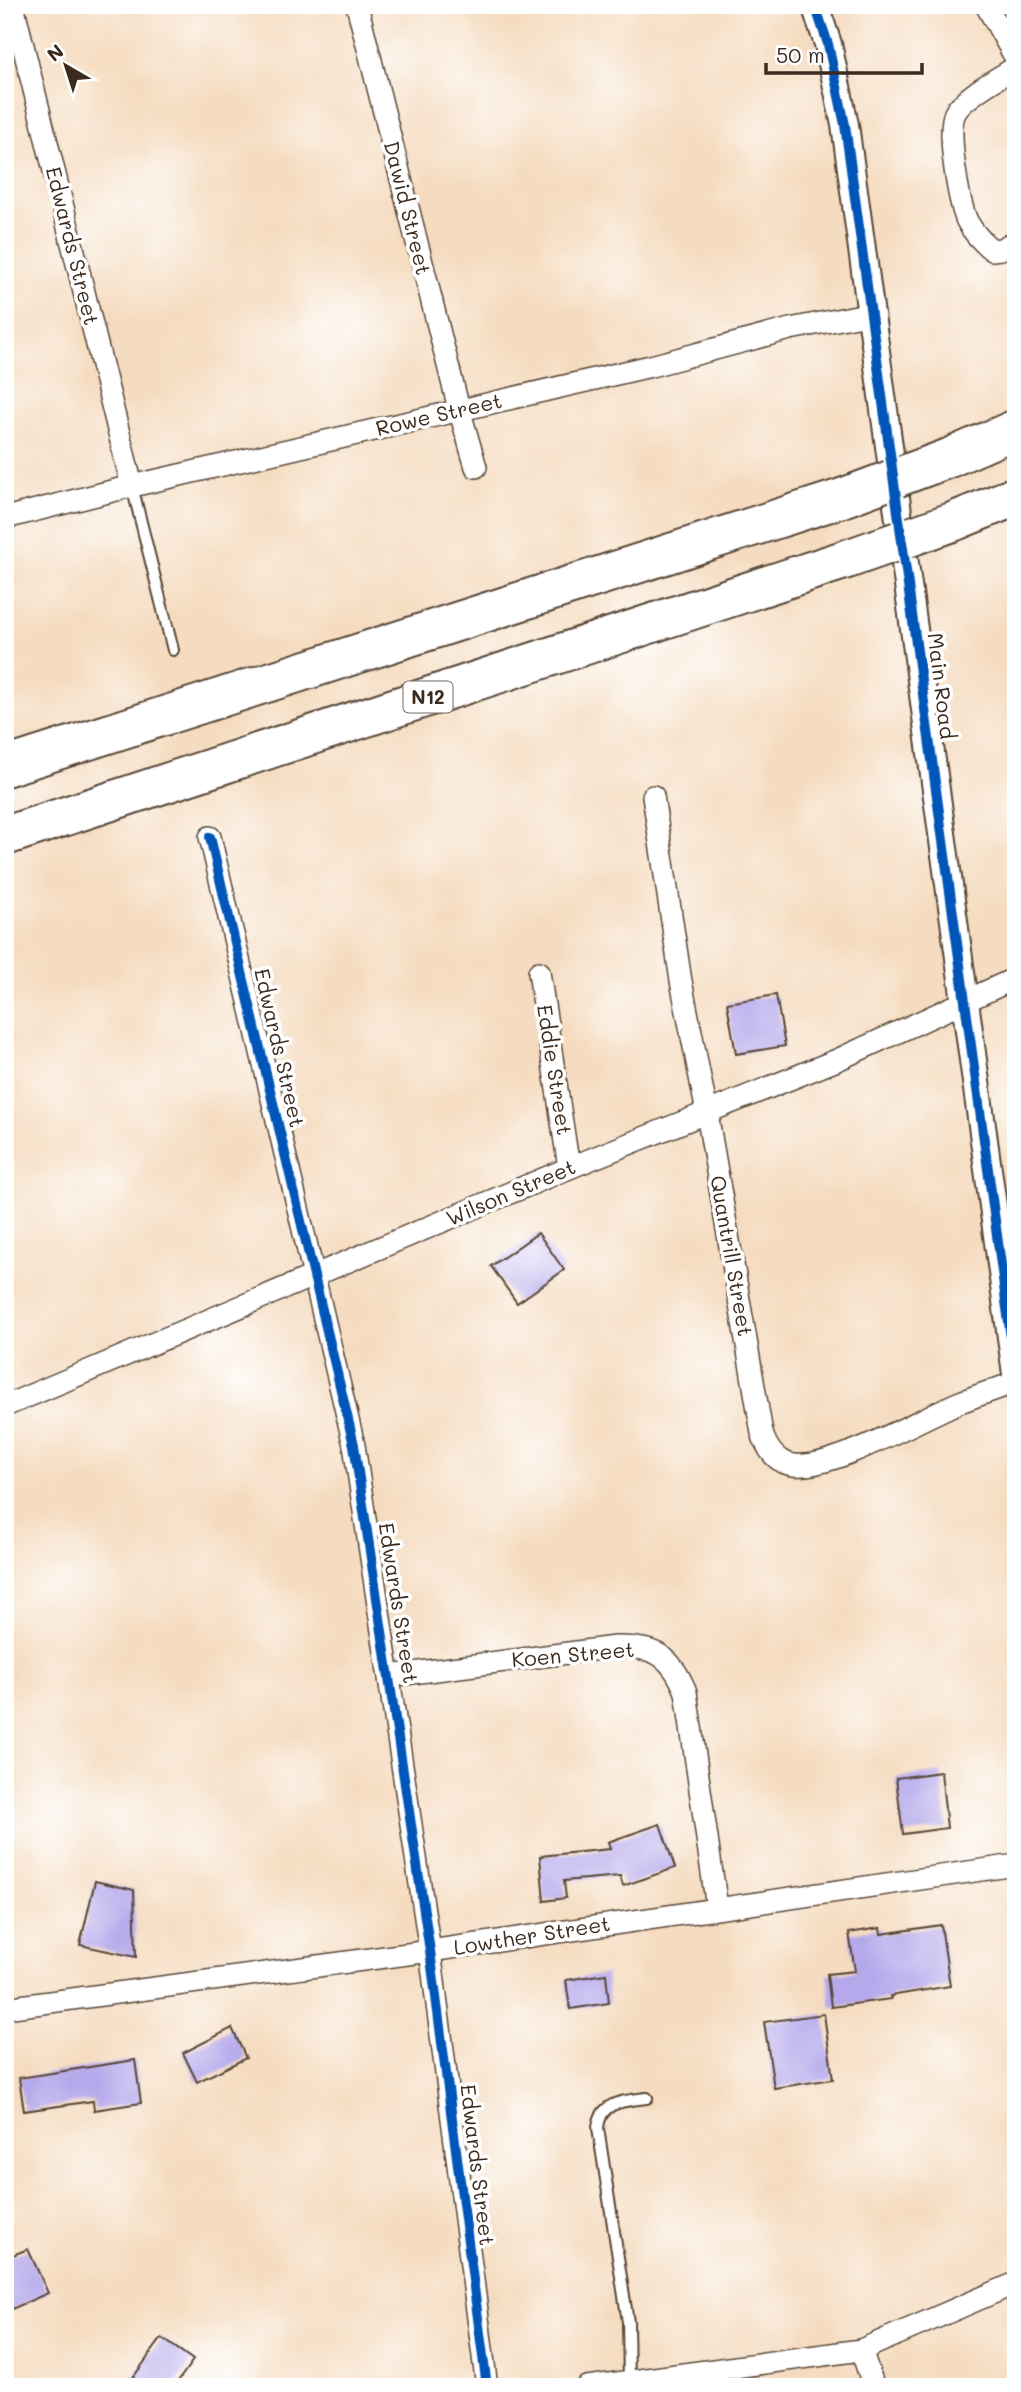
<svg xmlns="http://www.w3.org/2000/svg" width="1021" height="2392" font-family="Mali,sans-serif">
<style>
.building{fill:#b5a9eb}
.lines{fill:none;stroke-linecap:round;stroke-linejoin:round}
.service-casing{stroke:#574536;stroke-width:14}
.minor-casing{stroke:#574536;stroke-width:24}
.tertiary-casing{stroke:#574536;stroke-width:30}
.motorway-casing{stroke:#574536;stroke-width:42}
.service{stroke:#fff;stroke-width:10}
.minor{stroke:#fff;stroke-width:21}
.tertiary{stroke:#fff;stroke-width:26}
.motorway{stroke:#fff;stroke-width:38}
.motorway-bridge-casing{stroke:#574536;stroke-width:42;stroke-linecap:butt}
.motorway-bridge{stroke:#fff;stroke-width:38}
.cycleway-casing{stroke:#fff;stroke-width:15}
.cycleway{stroke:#0057b8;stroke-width:10}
.labels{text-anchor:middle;stroke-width:7;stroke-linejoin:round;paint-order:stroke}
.shield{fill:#fff;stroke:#766a62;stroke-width:2}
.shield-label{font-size:19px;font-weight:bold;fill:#3b2a1e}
.street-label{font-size:21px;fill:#3b2a1e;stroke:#fff}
</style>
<rect width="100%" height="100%" fill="#fff"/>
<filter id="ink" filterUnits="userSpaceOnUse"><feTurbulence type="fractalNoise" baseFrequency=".0143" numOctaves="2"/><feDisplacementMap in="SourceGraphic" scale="14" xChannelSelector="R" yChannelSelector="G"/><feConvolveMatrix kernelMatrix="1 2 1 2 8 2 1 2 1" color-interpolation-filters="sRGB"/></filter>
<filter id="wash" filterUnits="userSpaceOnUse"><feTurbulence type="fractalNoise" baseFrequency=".00686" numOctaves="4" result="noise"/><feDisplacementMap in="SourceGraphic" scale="28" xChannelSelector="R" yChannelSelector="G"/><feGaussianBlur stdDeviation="1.57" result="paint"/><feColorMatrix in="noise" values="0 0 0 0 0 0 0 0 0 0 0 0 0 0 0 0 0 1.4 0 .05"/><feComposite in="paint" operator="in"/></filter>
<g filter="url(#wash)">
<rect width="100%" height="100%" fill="#f5dcc0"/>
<g id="blocks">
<g class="building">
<path d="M776,995l9,51 -49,8 -9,-51z"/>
<path d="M538,1233l26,37 -47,33 -26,-37z"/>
<path d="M941,1772l6,56 -44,6 -7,-56z"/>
<path d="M660,1824l15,44 -52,18 -3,-10 -56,5 2,17 -22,3 -4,-45 70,-7 -2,-7z"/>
<path d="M95,1881l39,9 2,67 -56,-12z"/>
<path d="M941,1925l9,61 -60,10 1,3 -60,8 -4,-33 28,-3 -6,-38 31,-5 1,6z"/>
<path d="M606,1974l3,29 -39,6 -4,-29z"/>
<path d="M824,2014l9,65 -59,9 -10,-66z"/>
<path d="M232,2028l14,30 -49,24 -14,-29z"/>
<path d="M135,2060l6,43 -47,7 -1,-9 -69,10 -5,-33z"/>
<path d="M28,2249l20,44 -43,19v-54z"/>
<path d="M162,2338l31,22 -19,27h-48z"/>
</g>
</g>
</g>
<g filter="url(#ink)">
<use href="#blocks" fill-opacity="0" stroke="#574536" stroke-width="2"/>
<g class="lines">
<g class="service-casing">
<g id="service">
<path d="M132,486l41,164"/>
<path d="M629,2381l-1,-59 -30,-194c2,-27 26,-27 49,-30"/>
</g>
</g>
<g class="minor-casing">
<g id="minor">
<path d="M13,5l119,481"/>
<path d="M357,5l102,404 17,58"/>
<path d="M986,5l30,54"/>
<path d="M1016,67c-16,10 -53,30 -61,46 -9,17 4,90 12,108 6,11 15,21 25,29l9,-1 15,-8"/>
<path d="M5,518l127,-32 519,-120 139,-37 82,-16"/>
<path d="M653,796l28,185 26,132 55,320c5,16 14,30 32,32 38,5 127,-47 166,-63 18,-7 37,-13 56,-20"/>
<path d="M210,837l144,608 76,506 57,436"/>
<path d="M539,972l30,196"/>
<path d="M5,1406l564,-238 268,-108 179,-82"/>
<path d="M389,1676l226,-29c40,-1 56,8 71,45l31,216"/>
<path d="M5,2008l425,-57 586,-86"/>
<path d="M861,2350l13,37"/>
<path d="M587,2387l274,-37 155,-67"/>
</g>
</g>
<g class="tertiary-casing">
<path id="tertiary" d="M815,5l13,39 17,81 171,1249"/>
</g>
<g class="motorway-casing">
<g id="motorway">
<path d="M949,458l67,-29"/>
<path d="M955,521l61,-25"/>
<path d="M5,767l837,-269"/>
<path d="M5,836l845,-278"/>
</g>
</g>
<use href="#service" class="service"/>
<use href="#minor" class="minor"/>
<use href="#tertiary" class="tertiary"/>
<use href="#motorway" class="motorway"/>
<g class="motorway-bridge-casing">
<g id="motorway-bridge">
<path d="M842,498l107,-40"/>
<path d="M850,558l105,-37"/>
</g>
</g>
<use href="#motorway-bridge" class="motorway-bridge"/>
<g class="cycleway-casing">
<g id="cycleway">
<path d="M815,5l13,39 17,81 171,1249"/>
<path d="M210,837l144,608 76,506 57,436"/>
</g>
</g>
<use href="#cycleway" class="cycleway"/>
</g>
</g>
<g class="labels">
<rect class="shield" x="403.5" y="681.5" width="49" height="31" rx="5"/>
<g class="shield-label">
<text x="428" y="704">N12</text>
</g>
<g class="street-label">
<text transform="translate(407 208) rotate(76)" y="7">Dawid Street</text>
<text transform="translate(72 246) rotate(76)" y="7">Edwards Street</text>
<text transform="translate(439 415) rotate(-13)" y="7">Rowe Street</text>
<text transform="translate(941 686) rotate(83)" y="7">Main Road</text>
<text transform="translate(279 1048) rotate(77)" y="7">Edwards Street</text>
<text transform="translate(554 1070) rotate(81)" y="7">Eddie Street</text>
<text transform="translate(511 1193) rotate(-23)" y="7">Wilson Street</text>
<text transform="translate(731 1256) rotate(80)" y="7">Quantrill Street</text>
<text transform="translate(398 1603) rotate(81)" y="7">Edwards Street</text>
<text transform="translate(573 1655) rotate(-5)" y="7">Koen Street</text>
<text transform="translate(532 1936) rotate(-9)" y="7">Lowther Street</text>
<text transform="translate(477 2165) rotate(83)" y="7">Edwards Street</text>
</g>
</g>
<rect width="1021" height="2392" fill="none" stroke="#fff" stroke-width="28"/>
<g transform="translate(66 66) rotate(321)" stroke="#ffffff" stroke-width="5" paint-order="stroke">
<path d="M0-5L12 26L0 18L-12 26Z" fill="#3b2a1e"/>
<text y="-10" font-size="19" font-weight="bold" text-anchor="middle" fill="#3b2a1e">N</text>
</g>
<path d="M766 63v10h156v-10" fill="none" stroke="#3b2a1e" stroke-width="3.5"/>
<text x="776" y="63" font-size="21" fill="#3b2a1e" stroke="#ffffff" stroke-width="5" paint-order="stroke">50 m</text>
</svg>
